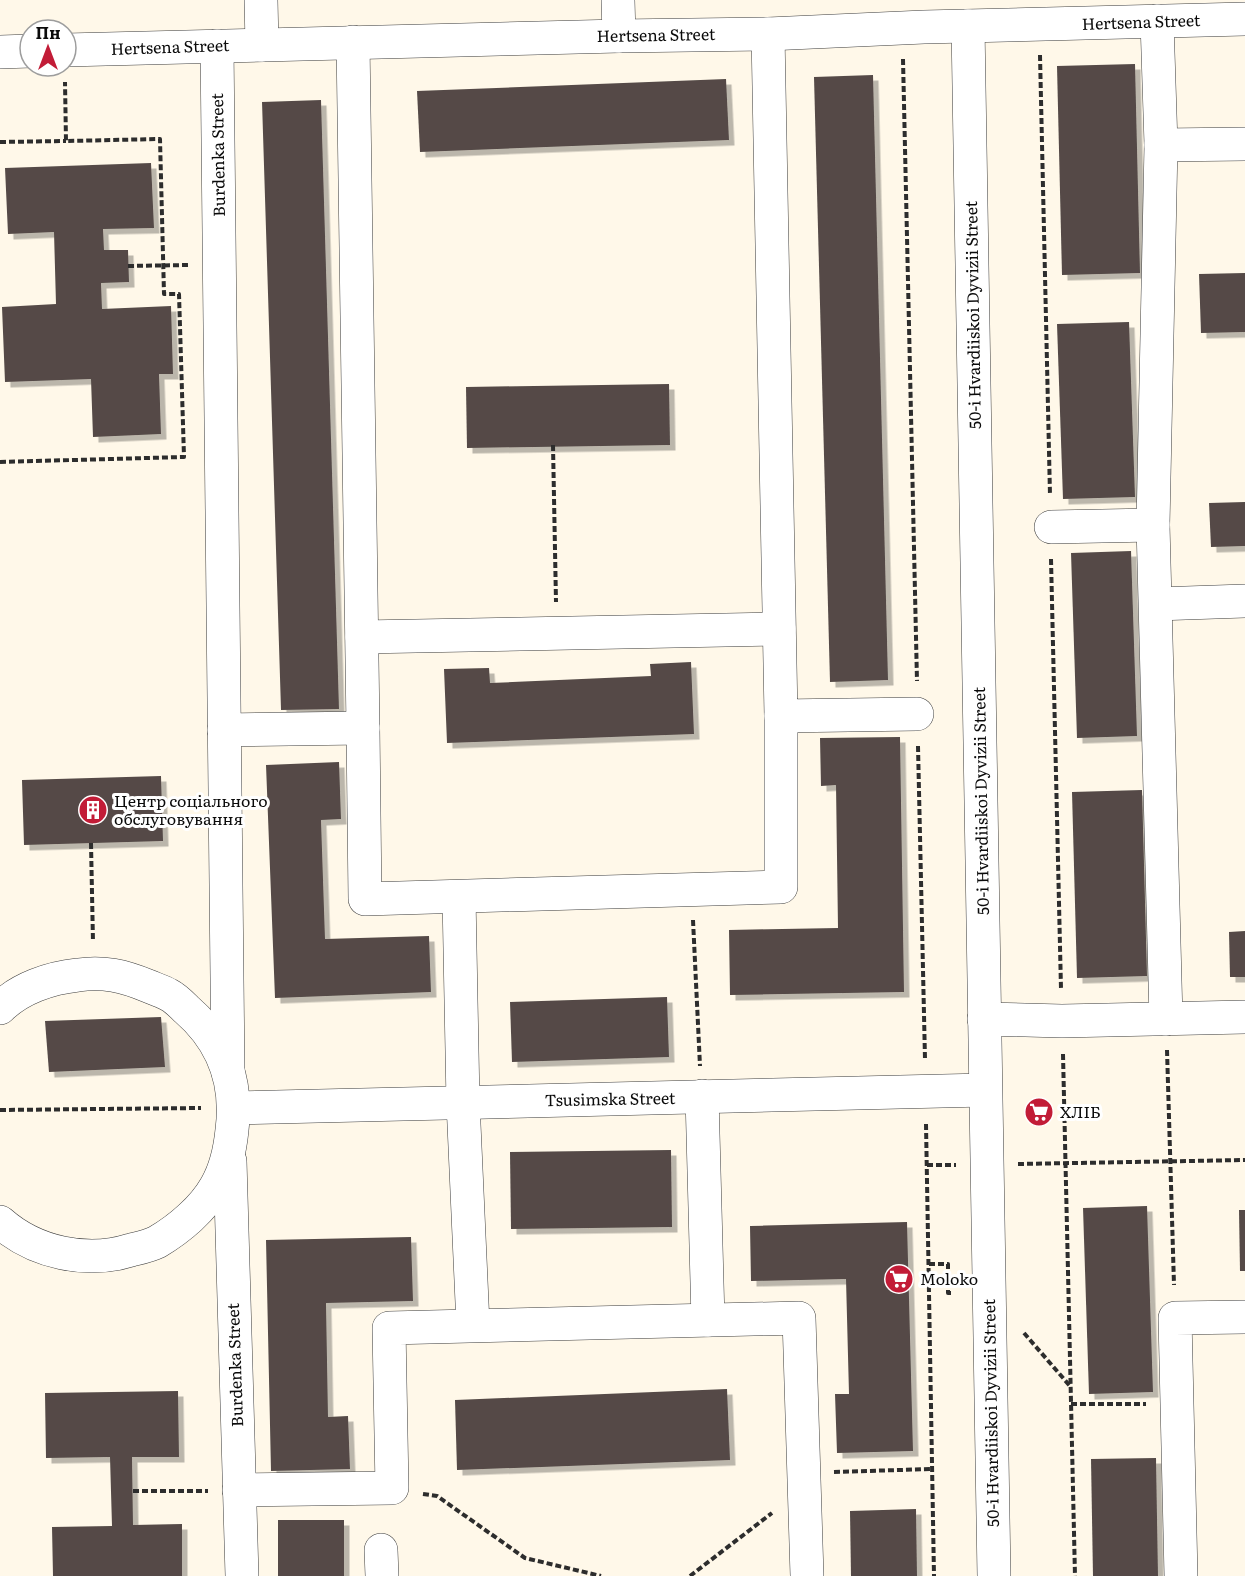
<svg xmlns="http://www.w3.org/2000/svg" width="1245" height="1576" font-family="Literata,serif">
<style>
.building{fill:#544a47;filter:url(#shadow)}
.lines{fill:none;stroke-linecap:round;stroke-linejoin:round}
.minor-casing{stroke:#3e3e3e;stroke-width:34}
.path{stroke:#2d2d2d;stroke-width:4;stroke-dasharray:6 3;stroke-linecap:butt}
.minor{stroke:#fff;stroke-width:33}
.labels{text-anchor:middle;stroke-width:6;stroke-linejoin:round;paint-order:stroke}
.street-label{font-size:16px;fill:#0b0b0b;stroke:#fff}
.poi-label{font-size:16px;fill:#0b0b0b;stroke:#fff;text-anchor:start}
</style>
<defs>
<filter id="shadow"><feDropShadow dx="5.5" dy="5.5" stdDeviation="0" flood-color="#0004"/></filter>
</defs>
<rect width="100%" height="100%" fill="#fff8e9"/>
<g class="building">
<path d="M1135,64l5,209 -78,2 -5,-209z"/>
<path d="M873,75l15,605 -58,2 -16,-605z"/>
<path d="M726,79l3,61 -309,12 -3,-61z"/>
<path d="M321,100l18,609 -58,1 -19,-608z"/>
<path d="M151,163l3,65 -51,1 1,21h24l1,32 -28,1 1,26 69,-3 2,68h-14l2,60 -68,3 -2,-58 -86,3 -3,-75 54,-3 -2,-72 -46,2 -3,-66z"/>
<path d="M1245,273v59l-44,1 -2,-59z"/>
<path d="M1129,322l6,175 -72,2 -6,-175z"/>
<path d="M669,384l1,61 -203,3 -1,-61z"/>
<path d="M1245,502v44l-34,1 -2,-44z"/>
<path d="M1131,551l6,185 -60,2 -6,-185z"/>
<path d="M691,662l3,72 -247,9 -3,-74 45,-1 1,15 161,-7 -1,-12z"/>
<path d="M900,737l4,255 -174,3 -1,-65 109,-2 -2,-143 -15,1 -1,-48z"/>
<path d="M339,762l2,57 -20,1 4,119 104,-3 2,56 -156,6 -9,-233z"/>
<path d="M161,776l2,65 -139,4 -2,-65z"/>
<path d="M1142,790l5,186 -70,2 -5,-186z"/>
<path d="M1245,931v46h-15l-1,-45z"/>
<path d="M667,997l2,60 -157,5 -2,-60z"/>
<path d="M161,1017l4,50 -116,5 -4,-51z"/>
<path d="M671,1150l1,77 -161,2 -1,-77z"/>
<path d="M1147,1206l6,186 -64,2 -6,-186z"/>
<path d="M1239,1210h6v61h-5z"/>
<path d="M907,1222l6,229 -76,2 -2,-59h14l-3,-115 -95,2 -1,-55z"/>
<path d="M411,1237l2,64 -87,2 2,114 20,-1 2,53 -79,2 -5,-231z"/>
<path d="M727,1389l3,71 -273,10 -2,-70z"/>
<path d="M178,1391l1,66h-47l1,68 49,-1v52h-129l-1,-49 60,-1 -2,-69 -64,1 -1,-65z"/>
<path d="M1156,1458l2,118h-65l-2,-117z"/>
<path d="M916,1509l1,67h-66l-1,-65z"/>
<rect x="278" y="1520" width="66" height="56"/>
</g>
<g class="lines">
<g class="minor-casing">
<g id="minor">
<path d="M261,0l1,45"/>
<path d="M618,0l1,36"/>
<path d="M1157,21l4,124 -8,380 13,494"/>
<path d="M968,26l26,1550"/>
<path d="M768,34l13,682 136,-2"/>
<path d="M217,46l11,1025"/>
<path d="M66,50l553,-14 149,-2 156,-7 321,-8"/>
<path d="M0,52l30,-1"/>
<path d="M1161,145l84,-1"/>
<path d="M1051,527l102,-2"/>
<path d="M1156,604l89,-3"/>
<path d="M362,637l417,-8"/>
<path d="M363,728l2,171 416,-12v-171"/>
<path d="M224,730l139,-2 -10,-686"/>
<path d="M459,897l4,205 10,223"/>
<path d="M0,1008c20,-20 50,-30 78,-33 25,-4 46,1 70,11 7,3 14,5 21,9 6,3 12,9 17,14 37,32 52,73 46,121 -2,20 -6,39 -16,56 -13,23 -37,43 -59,56 -8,4 -18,6 -26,8 -44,14 -96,3 -131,-28"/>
<path d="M984,1019l78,2 183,-4"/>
<path d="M702,1096l6,224"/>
<path d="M235,1108l750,-18"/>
<path d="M230,1161l12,415"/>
<path d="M239,1490l153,-2 -3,-160 410,-10 8,258"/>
<path d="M381,1550l1,26"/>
<path d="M1181,1576l-6,-258 70,-1"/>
</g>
</g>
<g class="path">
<path d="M1040,55l10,440"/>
<path d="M903,59l14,622"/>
<path d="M0,142l66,-1"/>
<path d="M128,266l60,-1"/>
<path d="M553,445l3,157"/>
<path d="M0,462l184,-5 -5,-163h-15l-4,-155 -94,2 -1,-59"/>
<path d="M1051,559l10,430"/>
<path d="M918,746l7,313"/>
<path d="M91,843l2,99"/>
<path d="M693,920l7,146"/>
<path d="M1167,1050l7,235"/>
<path d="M1063,1054l12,522"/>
<path d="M0,1110l201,-2"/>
<path d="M926,1124l8,452"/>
<path d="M1018,1164l227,-4"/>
<path d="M927,1165h29"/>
<path d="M929,1264h19v29h6"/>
<path d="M1024,1333l46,53"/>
<path d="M1071,1404h75"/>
<path d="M834,1472l98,-3"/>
<path d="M133,1491h75"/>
<path d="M423,1494l14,2 88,62 76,18"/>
<path d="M690,1576l82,-63"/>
</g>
<use href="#minor" class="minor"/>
</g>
<defs>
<g id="building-disc" transform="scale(1.5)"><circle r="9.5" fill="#c21c37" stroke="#fff"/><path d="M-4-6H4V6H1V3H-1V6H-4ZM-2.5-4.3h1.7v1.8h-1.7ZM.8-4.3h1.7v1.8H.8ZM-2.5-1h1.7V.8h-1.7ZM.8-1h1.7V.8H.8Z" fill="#fff"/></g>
<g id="supermarket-disc" transform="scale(1.5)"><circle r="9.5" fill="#c21c37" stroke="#fff"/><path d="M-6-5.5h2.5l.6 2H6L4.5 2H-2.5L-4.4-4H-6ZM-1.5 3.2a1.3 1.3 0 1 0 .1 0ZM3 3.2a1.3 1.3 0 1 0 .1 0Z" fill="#fff"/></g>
</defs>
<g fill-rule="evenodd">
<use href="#building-disc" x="93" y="810"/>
<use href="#supermarket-disc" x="1039" y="1112"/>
<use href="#supermarket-disc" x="899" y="1279"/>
</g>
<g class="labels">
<g class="street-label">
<text transform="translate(1141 22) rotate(-2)" y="6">Hertsena Street</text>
<text transform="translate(656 35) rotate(-1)" y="6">Hertsena Street</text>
<text transform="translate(170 47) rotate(-2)" y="6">Hertsena Street</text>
<text transform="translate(218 155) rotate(-91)" y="6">Burdenka Street</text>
<text transform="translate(973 315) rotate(-91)" y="6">50-i Hvardiiskoi Dyvizii Street</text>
<text transform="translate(981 801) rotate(-91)" y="6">50-i Hvardiiskoi Dyvizii Street</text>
<text transform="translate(610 1099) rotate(-1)" y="6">Tsusimska Street</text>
<text transform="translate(235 1365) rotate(-92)" y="6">Burdenka Street</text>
<text transform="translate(991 1413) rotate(-91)" y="6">50-i Hvardiiskoi Dyvizii Street</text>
</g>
<g class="poi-label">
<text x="114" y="807">Центр соціального<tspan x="114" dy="18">обслуговування</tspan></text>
<text x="1060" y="1118">ХЛІБ</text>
<text x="920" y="1285">Moloko</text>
</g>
</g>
<g transform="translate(48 48)"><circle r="28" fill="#ffffff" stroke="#9d9d9d" stroke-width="1.5"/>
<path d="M0-4.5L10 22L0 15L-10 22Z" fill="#c21c37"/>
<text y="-9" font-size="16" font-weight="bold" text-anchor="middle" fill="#0b0b0b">Пн</text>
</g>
</svg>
